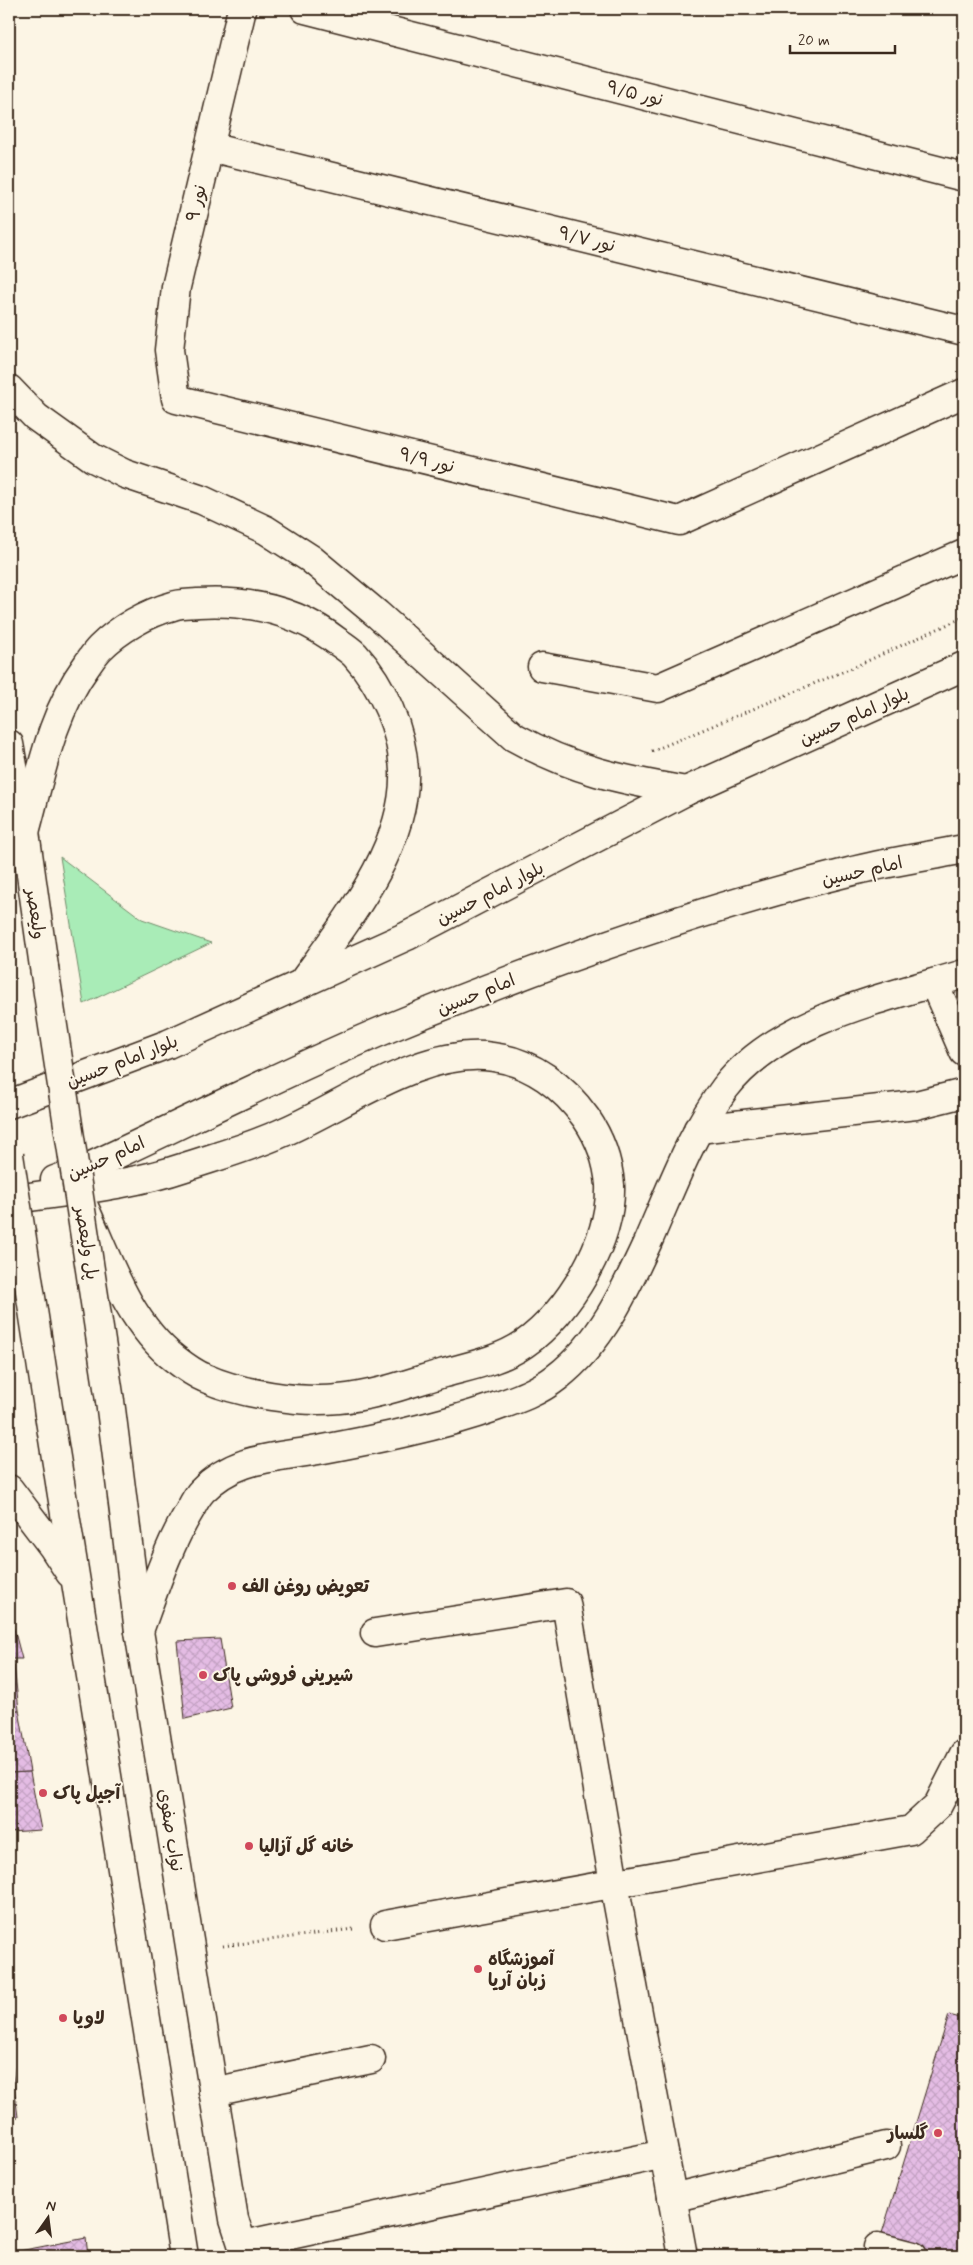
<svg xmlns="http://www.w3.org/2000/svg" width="973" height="2265" font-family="Mynerve,'Playpen Sans Arabic',sans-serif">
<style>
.green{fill:#a9ecb7;stroke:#728b6a}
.building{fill:url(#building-cross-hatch);stroke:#3b2a1e}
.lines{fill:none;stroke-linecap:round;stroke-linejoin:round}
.minor-casing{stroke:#3b2a1e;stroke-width:31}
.major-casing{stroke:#3b2a1e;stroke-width:31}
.path{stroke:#3b2a1e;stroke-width:3;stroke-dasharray:1 4;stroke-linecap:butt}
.minor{stroke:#fcf5e5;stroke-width:28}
.major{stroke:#fcf5e5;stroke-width:28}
.major-bridge-casing{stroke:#3b2a1e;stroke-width:31;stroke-linecap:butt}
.major-bridge{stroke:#fcf5e5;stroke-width:28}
.poi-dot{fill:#d1495b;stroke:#fcf5e5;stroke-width:2}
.labels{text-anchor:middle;stroke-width:4;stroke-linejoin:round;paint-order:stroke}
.street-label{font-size:18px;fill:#3b2a1e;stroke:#fcf5e5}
.poi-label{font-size:18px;font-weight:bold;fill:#3b2a1e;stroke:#fcf5e5;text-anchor:start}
</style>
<defs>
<pattern id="building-cross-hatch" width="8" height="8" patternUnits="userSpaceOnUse" patternTransform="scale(1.25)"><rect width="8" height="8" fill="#e4bce4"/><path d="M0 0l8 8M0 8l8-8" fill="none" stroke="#c4a2c3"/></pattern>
</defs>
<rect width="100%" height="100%" fill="#fcf5e5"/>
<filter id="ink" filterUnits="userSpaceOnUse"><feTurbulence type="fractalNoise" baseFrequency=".02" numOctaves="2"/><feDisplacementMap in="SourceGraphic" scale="10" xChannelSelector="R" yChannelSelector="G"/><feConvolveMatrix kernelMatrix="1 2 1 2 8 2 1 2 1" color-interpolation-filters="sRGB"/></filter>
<g filter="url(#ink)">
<path class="green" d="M60,857l82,62 69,24 -127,61z"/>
<g class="building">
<path d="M9,1610l13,49h-13z"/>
<path d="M220,1639l11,69 -46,11 -8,-78z"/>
<path d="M14,1666l5,44 -10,1v-44z"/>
<path d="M19,1710l11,62 -21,1v-62z"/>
<path d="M30,1772l11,58 -32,2v-59z"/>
<path d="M949,2015l15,4v237h-89z"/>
<path d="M9,2047l9,70 -9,1z"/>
<path d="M86,2238l2,18h-79v-3z"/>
</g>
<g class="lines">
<g class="minor-casing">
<g id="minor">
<path d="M242,9l-66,278 -7,63 7,49 503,122 285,-128"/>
<path d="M305,9l659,168"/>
<path d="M209,147l755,184"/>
<path d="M542,667l116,21 306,-134"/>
<path d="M934,983l30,69"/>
<path d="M698,1129l218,-24 48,-12"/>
<path d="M375,1633l191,-30 48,280 69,373"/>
<path d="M385,1925l526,-95 27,-25 26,-51"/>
<path d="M213,2092l158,-33"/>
<path d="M672,2198l214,-52"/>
<path d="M253,2243l411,-89"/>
<path d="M878,2247l35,9"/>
</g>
</g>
<g class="major-casing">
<g id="major">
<path d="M9,389l27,28 57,41 32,16 77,26 64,30 45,29 66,55 137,123c58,33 108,43 172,54"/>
<path d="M9,744l16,88 19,135"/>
<path d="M25,832c16,-58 26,-118 62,-167 4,-6 8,-12 13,-17 19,-19 47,-35 73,-42 8,-3 17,-2 25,-3 51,-3 100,8 140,39 6,4 12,8 17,13 28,31 47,75 49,116 3,77 -60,153 -102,212"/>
<path d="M9,1104l159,-60 239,-108 279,-145 278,-125"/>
<path d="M55,1180l30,-11c102,-47 201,-98 304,-141 150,-62 302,-117 460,-156 37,-10 77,-15 115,-23"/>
<path d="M9,1200c58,-9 120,-14 176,-33 33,-11 69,-21 101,-36 61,-27 138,-84 207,-74 39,5 71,30 93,61 13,19 22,43 24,67 2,55 -41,128 -86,159 -23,16 -54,22 -80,29 -34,10 -70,23 -105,26 -38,4 -99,-5 -134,-21 -10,-4 -21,-12 -30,-19 -47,-37 -67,-99 -91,-152"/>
<path d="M110,1401l29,230 95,588 12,37"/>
<path d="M49,1414l135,842"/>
<path d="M9,1489l44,58 17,26"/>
<path d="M139,1631c15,-41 28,-83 51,-121 3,-6 7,-14 12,-19 32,-34 73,-33 116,-41 59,-11 120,-23 177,-43 23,-8 43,-15 62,-30 44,-34 68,-86 91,-136 23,-52 43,-108 77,-153 53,-69 161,-90 239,-114"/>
</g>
</g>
<g class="path">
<path d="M652,751l202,-84 110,-50"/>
<path d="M223,1946l130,-17"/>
</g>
<use href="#minor" class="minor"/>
<use href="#major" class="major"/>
<g class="major-bridge-casing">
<g id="major-bridge">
<path d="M44,967l66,434"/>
<path d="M9,1155l40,259"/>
</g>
</g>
<use href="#major-bridge" class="major-bridge"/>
</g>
</g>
<g class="poi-dot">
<circle cx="232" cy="1586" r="5"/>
<circle cx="203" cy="1675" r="5"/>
<circle cx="43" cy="1793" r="5"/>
<circle cx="249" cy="1846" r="5"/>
<circle cx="478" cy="1969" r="5"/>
<circle cx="63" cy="2018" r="5"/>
<circle cx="938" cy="2133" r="5"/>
</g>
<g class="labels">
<g class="street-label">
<text transform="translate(635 93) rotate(14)" y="6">نور ۹/۵</text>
<text transform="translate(196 203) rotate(-77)" y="6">نور ۹</text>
<text transform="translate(587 239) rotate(14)" y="6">نور ۹/۷</text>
<text transform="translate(427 460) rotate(14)" y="6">نور ۹/۹</text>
<text transform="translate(854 716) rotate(-24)" y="6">بلوار امام حسین</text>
<text transform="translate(862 871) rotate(-13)" y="6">امام حسین</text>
<text transform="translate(490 893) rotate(-27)" y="6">بلوار امام حسین</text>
<text transform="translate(36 914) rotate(82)" y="6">ولیعصر</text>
<text transform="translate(476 994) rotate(-22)" y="6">امام حسین</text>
<text transform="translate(122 1061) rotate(-21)" y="6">بلوار امام حسین</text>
<text transform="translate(106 1158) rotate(-24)" y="6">امام حسین</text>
<text transform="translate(87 1243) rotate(81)" y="6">پل ولیعصر</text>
<text transform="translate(171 1830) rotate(81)" y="6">نواب صفوی</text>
</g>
<g class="poi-label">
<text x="242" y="1592">تعویض روغن الف</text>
<text x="213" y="1681">شیرینی فروشی پاک</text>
<text x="53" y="1799">آجیل پاک</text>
<text x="259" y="1852">خانه گل آزالیا</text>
<text x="488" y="1965">آموزشگاه<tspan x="488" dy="21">زبان آریا</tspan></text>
<text x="73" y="2024">لاویا</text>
<text x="928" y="2139" text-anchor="end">گلسار</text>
</g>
</g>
<rect width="973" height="2265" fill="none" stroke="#fcf5e5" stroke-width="30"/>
<rect x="15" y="15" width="943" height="2235" fill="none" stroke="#3b2a1e" stroke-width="2" filter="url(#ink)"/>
<g transform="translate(48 2218) rotate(14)" stroke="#fcf5e5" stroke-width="4" paint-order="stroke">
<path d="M0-4L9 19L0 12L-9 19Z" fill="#3b2a1e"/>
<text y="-8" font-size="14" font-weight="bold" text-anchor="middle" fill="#3b2a1e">N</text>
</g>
<path d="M790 45v8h105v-8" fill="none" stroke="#3b2a1e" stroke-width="2.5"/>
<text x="798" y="45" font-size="15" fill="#3b2a1e" stroke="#fcf5e5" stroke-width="4" paint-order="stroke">20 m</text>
</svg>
